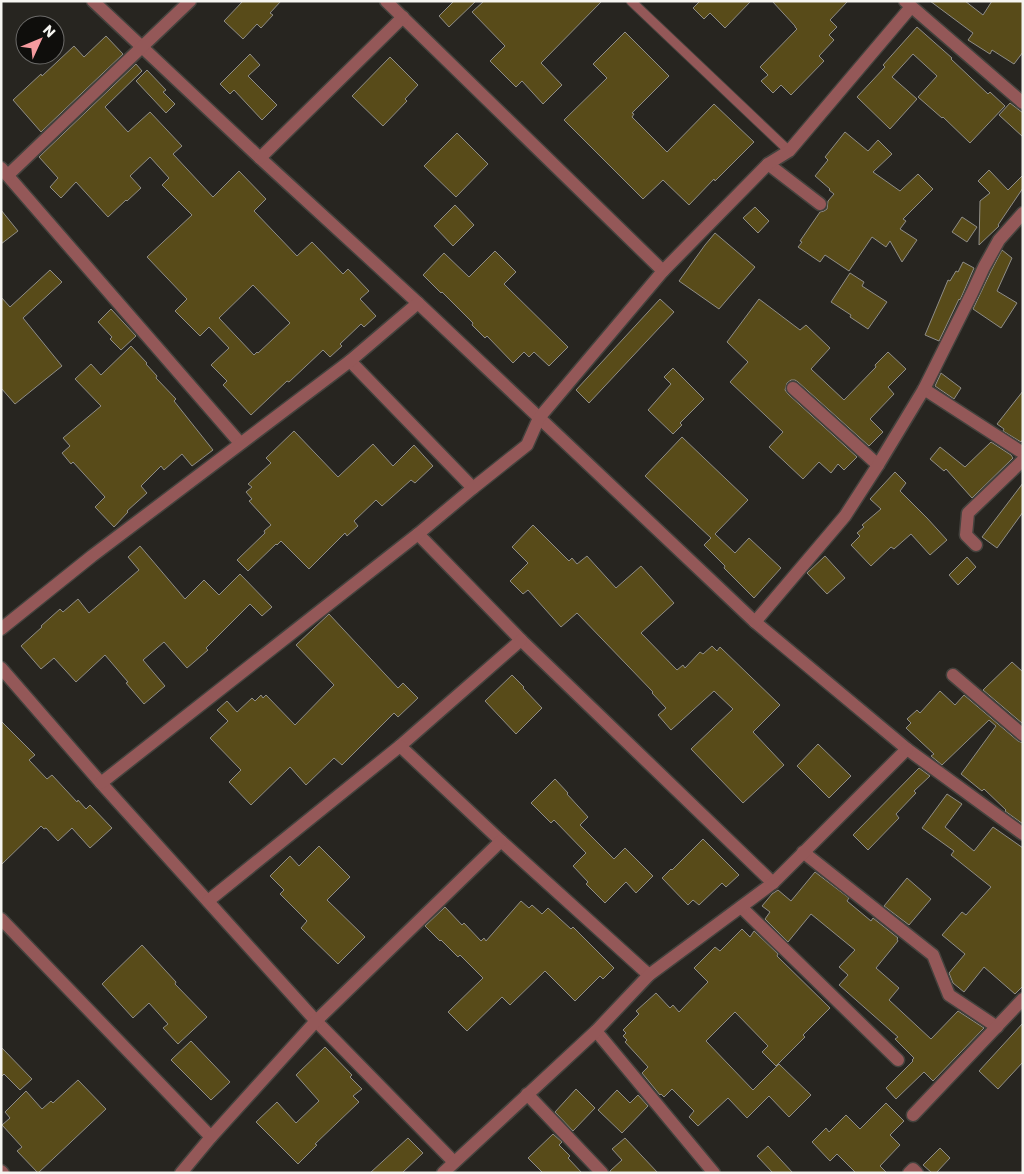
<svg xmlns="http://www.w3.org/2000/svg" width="1024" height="1174" font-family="Poppins,sans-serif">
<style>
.building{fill:#584b19;stroke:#8f8d87;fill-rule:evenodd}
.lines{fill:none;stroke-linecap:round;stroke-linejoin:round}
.lane-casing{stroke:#44423d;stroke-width:11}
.street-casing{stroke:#44423d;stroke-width:15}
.lane{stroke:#945858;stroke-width:9}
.street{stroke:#945858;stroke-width:12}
</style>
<rect width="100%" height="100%" fill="#272520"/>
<g class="building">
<path d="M243,1h38l-11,12 3,2 -12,13 -4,-4 -14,15 -19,-18z"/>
<path d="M454,1h22l-27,26 -10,-11z"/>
<path d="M484,1h118l-61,62 21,22 -19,19 -21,-23 -6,6 -26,-26 15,-15 -33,-34z"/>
<path d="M698,1h53l-26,27 -15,-15 -6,6 -11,-11 6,-6z"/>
<path d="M772,1h76l-18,19 7,7 -8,8 5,5 -15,16 5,5 -33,34 -10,-10 -8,8 -12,-12 7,-6 -8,-8 37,-38 -2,-2v-1z"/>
<path d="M930,1h35l18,14 9,-14h31v51l-9,12 -22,-14 -2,4 -22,-14 5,-7z"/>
<path d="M917,27l35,31 -1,1 37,35 2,-2 15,14 -35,37 -27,-26 -1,1 -24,-21 19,-21 -24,-22 -21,23 25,22 -27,30 -33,-32 28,-30 -2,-2z"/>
<path d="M625,32l44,44 -37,37 2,1 -2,3 35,35 47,-48 40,38 -39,39 -1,-2 -25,26 -26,-25 -20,19 -79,-79 43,-42 -14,-14z"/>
<path d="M106,36l17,18 -82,78 -28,-32 28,-26 1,2 32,-30 10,11z"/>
<path d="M250,54l10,11 -12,11 29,29 -15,15 -28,-30 -4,4 -10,-10z"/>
<path d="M390,57l28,28 -13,14 2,2 -24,25 -31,-30z"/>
<path d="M136,64l6,7 -37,36 23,25 22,-20 32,34 -9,8 40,43 26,-26 27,28 -12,12 43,45 15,-14 31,32 5,-5 21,22 -9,8 16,17 -12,11 -3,-3 -21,20 2,2 -12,11 -7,-7 -34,32 -2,-1 -36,34 -28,-30 4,-4 -16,-16 18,-17 -20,-21 -9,9 -25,-25 12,-12 -40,-42 45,-42 -30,-30 7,-7 -19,-21 -20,19 11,12 -14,13 -1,-1 -18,17 -32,-35 -15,16 -11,-11 8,-9 -19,-21zM253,285l37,38 -32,30 -1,-1 -3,3 -35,-37z"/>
<path d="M147,70l19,20 -3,2 12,12 -9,9 -30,-32z"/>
<path d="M1010,103l13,10v24l-24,-22z"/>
<path d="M845,132l23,19 10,-11 14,14 -19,18 27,19 18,-17 15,15 -30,30 3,2 -6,8 17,11 -15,22 -12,-21 -4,6 -14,-10 -23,34 -24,-16 -5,7 -22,-15 4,-5 -2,-1 20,-29 4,-1 3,-2 1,-8 6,-7 -5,-4 1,-1 -15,-13 13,-16 -3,-3z"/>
<path d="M457,133l31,31 -32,33 -32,-31z"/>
<path d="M989,170l19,20 15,-15v13l-25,37 1,1 -20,19 1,-44 10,-8 -12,-12z"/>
<path d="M455,205l19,20 -21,21 -19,-20z"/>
<path d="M755,207l14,14 -11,12 -15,-15z"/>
<path d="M1,210l17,21 -17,13z"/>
<path d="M962,217l15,10 -10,15 -15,-10z"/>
<path d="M715,233l40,34 -36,42 -40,-28 26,-36z"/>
<path d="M1002,250l10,8 -15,33 20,12 -16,25 -28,-19 18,-38z"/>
<path d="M495,251l21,21 -12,12 64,63 -19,19 -15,-14 -5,5 -5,-5 -11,11 -26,-27 -2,2 -13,-13 1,-2 -31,-31 -1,1 -18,-18 21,-22 25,24z"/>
<path d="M963,262l11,6 -14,32 -1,-1 -20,42 -14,-6 23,-55 2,1 6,-10 2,1z"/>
<path d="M50,270l12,12 -39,36 39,48 -47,38 -14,-16v-91l9,10z"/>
<path d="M850,273l14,9 -2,4 25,16 -19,27 -18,-12 1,-2 -20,-13z"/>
<path d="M660,299l14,13 -85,91 -13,-13z"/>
<path d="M759,299l41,31 6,-5 24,23 -19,21 33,31 32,-33 -1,-2 13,-13 18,17 -18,18 6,7 -24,25 13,13 -14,14 -71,-64 -3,-2h-4l-4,3 -2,7 3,4 69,63 -13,13 -6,-6 -7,9 -12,-11 -16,17 -34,-32 14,-15 -53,-50 18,-20 -21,-20z"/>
<path d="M111,309l25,27 -15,14 -11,-11 2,-2 -14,-15z"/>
<path d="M131,346l16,17 -1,1 11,12 -1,2 20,21 -2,2 39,49 -21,16 -10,-12 -18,16 -3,-4 -20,20 6,7 -20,18 1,1 -14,15 -19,-20 10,-10 -32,-35 -2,2 -9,-11 8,-7 -7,-8 38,-32 -26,-27 16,-15 10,11z"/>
<path d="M673,368l31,31 -24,24 2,2 -9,9 -25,-24 23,-26 -7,-7z"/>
<path d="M941,373l20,15 -7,11 -19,-13z"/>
<path d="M1023,391v48l-2,3 -18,-11 1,-2 -7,-5z"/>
<path d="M294,431l44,46 35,-33 20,22 21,-21 19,21 -18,17 -4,-3 -29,26 -6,-6 -22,21 4,5 -11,10 -2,-3 -36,36 -28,-28 -4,4 -1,-1 -28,27 -11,-11 28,-27 -1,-2 7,-6 -22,-24 3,-2 -6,-7 6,-5 -4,-3 23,-21 -5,-5z"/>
<path d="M682,437l66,63 -33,34 20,19 14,-15 32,30 -27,30 -30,-30 1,-2 -21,-21 7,-7 -66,-62z"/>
<path d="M991,442l20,13 2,3 -41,40 -26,-29 -2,2 -14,-12 10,-12 25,20z"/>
<path d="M895,472l11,11 -6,8 27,27 20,22 -17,15 -19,-21 -17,15 -3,-2 -20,19 -20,-21 9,-9 -3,-3 7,-6 -2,-2 19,-16 -11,-10z"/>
<path d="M1023,483v29l-26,36 -15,-11z"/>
<path d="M533,525l36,36 3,-3 5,6 10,-8 29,32 25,-22 33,37 -33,30 36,37 6,-5 2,3 15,-16 3,2 9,-8 5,5 3,-4 60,58 -27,27 31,33 -41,38 -52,-54 42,-40 -19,-18 -43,39 -13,-15 8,-7 -14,-15 1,-1 -76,-79 -16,14 -33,-37 -5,4 -13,-13 18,-18 -16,-16z"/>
<path d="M140,546l45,53 19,-19 15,15 21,-21 32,33 -10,9 -12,-12 -44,44 2,2 -21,18 -23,-26 -21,18 22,26 -21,18 -18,-21 2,-1 -23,-27 -29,27 -22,-24 -13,11 -20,-23 21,-19 -1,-1 19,-17 3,3 15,-13 11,14 50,-43 -11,-13z"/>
<path d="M825,556l20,22 -18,16 -20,-21z"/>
<path d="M967,557l9,10 -18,18 -9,-10z"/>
<path d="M329,614l69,74 5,-5 15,15 -20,19 -4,-4 -52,52 -8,-7 -28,27 -16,-18 -39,38 -22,-23 12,-12 -31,-32 18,-17 -11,-11 10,-9 10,11 15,-14 3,3 6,-6 2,3 3,-3 29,30 39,-40 -38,-40z"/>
<path d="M1012,662l11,10v52l-40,-34z"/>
<path d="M512,675l12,12 -1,1 19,20 -26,26 -31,-33z"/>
<path d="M940,691l15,14 9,-10 54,46 5,2v81l-18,-13 1,-1 -22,-21 -2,2 -21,-17 35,-48 -7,-6 -47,45 -11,-9 3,-2 -28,-26 5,-5 -4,-4 10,-9 3,3z"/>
<path d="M1,721l34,34 -6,5 18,19 5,-4 25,27 1,-2 8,9 4,-4 22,23 -22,20 -18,-20 -14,13 -12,-13 -2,1 -3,-3 -40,39z"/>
<path d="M818,744l33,32 -22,22 -32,-32z"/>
<path d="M919,768l11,8 -16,15 2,2 -20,21 3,4 -31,32 -15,-15z"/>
<path d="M555,779l13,14 -1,1 21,23 -8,8 34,34 11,-11 28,28 -17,17 -10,-11 -21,21 -19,-19 2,-2 -15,-16 13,-13 -32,-33 -3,3 -20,-20z"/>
<path d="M947,794l15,10 -17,23 29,24 19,-24 30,21v138l-8,8 -31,-27 -20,25 -11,-9 -4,-10 16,-19 -23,-19 20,-23 4,3 25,-28 -40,-32 3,-4 -32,-23z"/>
<path d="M703,839l36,36 -13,12 -4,-4 -23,22 -6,-5 -5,5 -26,-27 9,-9 1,1z"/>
<path d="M319,846l31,31 -23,23 38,37 -27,27 -37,-36 6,-7 -27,-27 4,-4 -14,-14 20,-20 9,10z"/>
<path d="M815,872l34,26 -2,3 24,20 2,-3 25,20 -1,1 1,2 -22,27 23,20 -10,12 42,39 27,-28 26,17 -51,53 -9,-9 -28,27 -10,-11 27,-27 -1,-1 2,-2 -19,-19 3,-2 -59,-52 9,-10 -9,-8 16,-17 -44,-36 -23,28 -23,-23 5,-7 -8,-6 10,-12 6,-4 13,11z"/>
<path d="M907,878l24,21 -22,26 -25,-19z"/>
<path d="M521,901l8,7 3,-3 10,9 6,-6 23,21 2,-2 41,41 -11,11 -3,-3 -25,25 -30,-30 -35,34 -8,-8 -35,34 -19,-19 35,-34 -23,-23 -2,2 -17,-17 -1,1 -15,-15 20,-19 17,18 2,-2 17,18 3,-3 2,3z"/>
<path d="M742,929l8,8 4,-6 24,23 -1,2 53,52 -27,27 2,2 -29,29 -14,-14 6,-6 -33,-34 -29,29 47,49 26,-26 32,31 -22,22 -20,-21 -22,22 -19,-20 -30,28 -9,-9 5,-6 -22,-22 -8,8 -3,-3 -1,1 -18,-22 6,-6 -23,-25 2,-2 -4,-4 3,-3 -3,-3 16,-16 -3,-3 20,-18 14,15 3,-3 6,7 29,-30 -14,-14 21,-21 5,4z"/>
<path d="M142,945l34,37 -1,2 32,33 -29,27 -15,-16 5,-4 -19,-21 -16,15 -31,-34z"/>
<path d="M1023,1023v39l-25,27 -19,-18z"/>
<path d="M191,1041l39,41 -19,18 -40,-40z"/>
<path d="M1,1047l31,32 -12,11 -16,-16 -3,3z"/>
<path d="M325,1047l27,28 -2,2 12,12 -9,7 6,6 -44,42 2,1 -19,19 -42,-42 21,-20 19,21 23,-22 -23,-26z"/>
<path d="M78,1080l28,29 -68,64 -21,-22 5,-4 -20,-22 8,-7 -5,-6 21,-21 16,18 9,-8 2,2z"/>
<path d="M576,1089l19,19 -22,23 -18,-19z"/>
<path d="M617,1090l13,13 8,-8 10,11 -26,27 -24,-23z"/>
<path d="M886,1103l18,18 -14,14 10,10 -20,21 7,7h-31l-19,-19 -7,7 -18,-19 14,-14 3,4 17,-17 14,14z"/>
<path d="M553,1134l9,8 -3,3 11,11 -2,2 14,15h-39l-15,-15z"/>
<path d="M408,1138l15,15 -21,20h-32z"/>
<path d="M625,1138l33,35h-48v-2l12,-11 -10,-11z"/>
<path d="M768,1146l25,27h-20l-16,-17z"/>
<path d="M940,1148l10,10 -14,15h-4l-9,-8z"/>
</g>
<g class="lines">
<g class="lane-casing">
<path id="lane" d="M631,1l158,150"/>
</g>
<g class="street-casing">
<g id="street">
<path d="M93,1l167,157 158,145 337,319 152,127 116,85"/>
<path d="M386,1l277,270"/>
<path d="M905,1l118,102"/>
<path d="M260,158l143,-141"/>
<path d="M768,164l52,40"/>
<path d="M1,168l239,275"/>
<path d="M8,175l182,-174"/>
<path d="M350,361l123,127"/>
<path d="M793,388l85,77"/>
<path d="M924,389l99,64"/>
<path d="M418,534l103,106 252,243"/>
<path d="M976,545l-10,-10 2,-22 55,-53"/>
<path d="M755,622l90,-106 33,-51 46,-76 48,-96 12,-26 15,-27 24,-27"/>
<path d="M1,629l91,-73 258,-195 68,-58"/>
<path d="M1,668l100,115 215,238 138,141"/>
<path d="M953,675l70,60"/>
<path d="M400,746l121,-106"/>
<path d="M101,783l317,-249 55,-46 54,-43 12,-27 124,-147 105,-107 21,-13 122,-144"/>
<path d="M803,852l130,103 16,40 48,32"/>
<path d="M208,901l192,-155 101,95 148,134"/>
<path d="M741,907l157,153"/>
<path d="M1,919l210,218"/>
<path d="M596,1031l118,142"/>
<path d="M527,1094l75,79"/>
<path d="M913,1115l110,-116"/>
<path d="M1,1171l2,2"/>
<path d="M181,1173l30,-36 105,-116 185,-180"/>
<path d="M443,1173l153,-142 53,-56 124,-92 134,-134"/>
<path d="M909,1173l4,-4 4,4"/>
</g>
</g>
<use href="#lane" class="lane"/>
<use href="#street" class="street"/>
</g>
<rect width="1024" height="1174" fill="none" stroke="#f6f5f1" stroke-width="5"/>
<g transform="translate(40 40) rotate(46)"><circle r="24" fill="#0f0e0c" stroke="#6b6a68"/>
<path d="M0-4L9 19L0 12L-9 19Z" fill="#f59b9f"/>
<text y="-8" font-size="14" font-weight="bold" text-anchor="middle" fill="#f6f5f1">N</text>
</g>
</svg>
